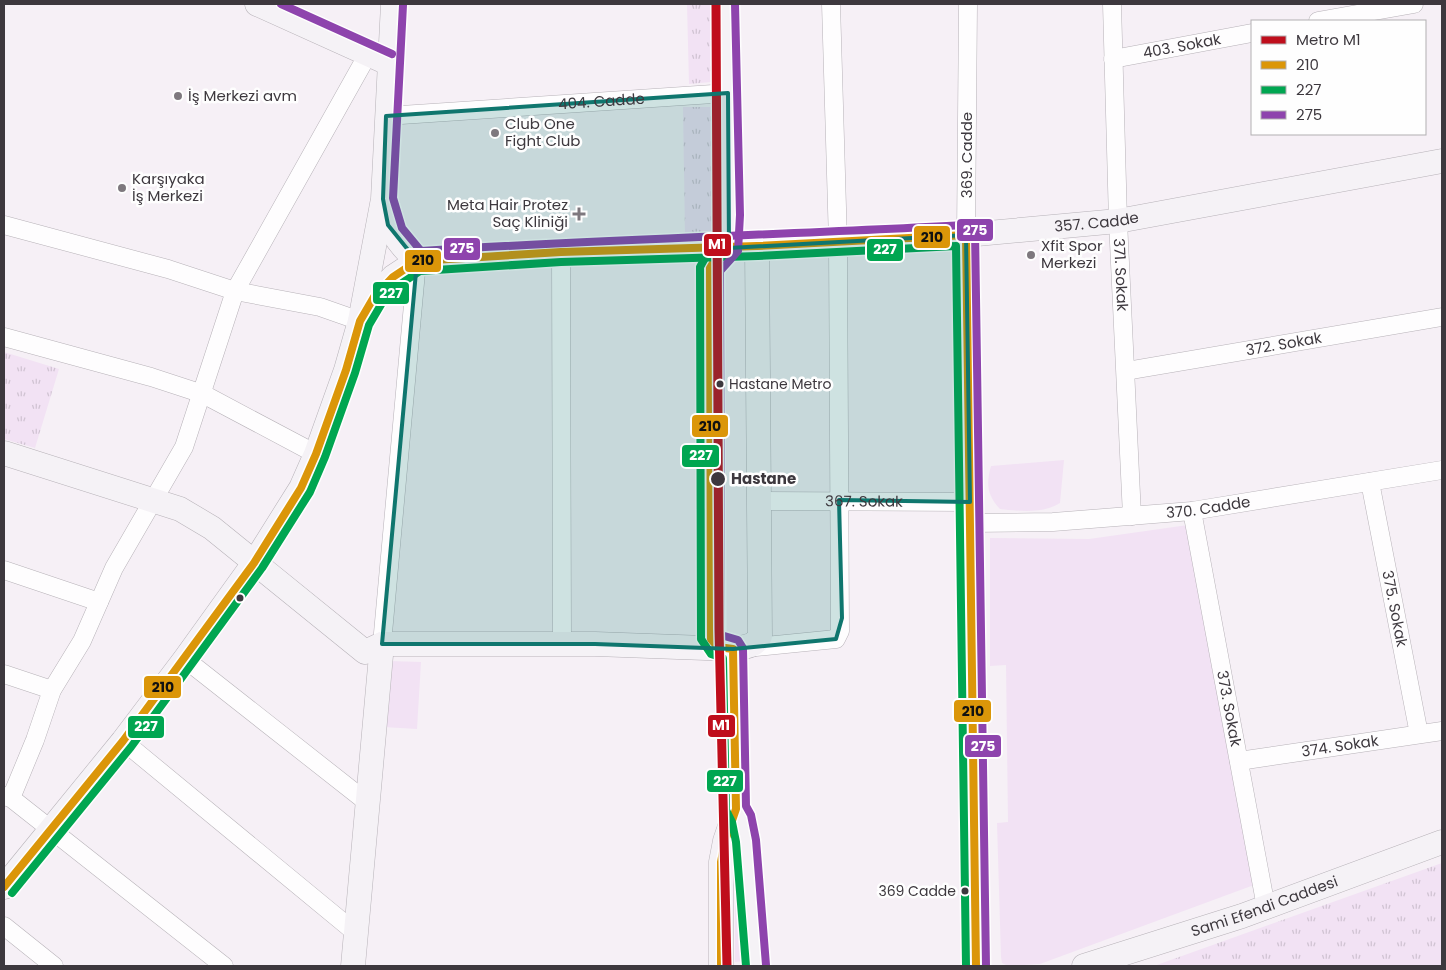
<svg xmlns="http://www.w3.org/2000/svg" width="1446" height="970" font-family="Poppins,sans-serif">
<style>
.green{fill:#f2e2f4}
.park{fill:url(#park-tufts)}
.lines{fill:none;stroke-linecap:round;stroke-linejoin:round}
.street-casing{stroke:#b7b2b8;stroke-width:19}
.secondary-casing{stroke:#b7b2b8;stroke-width:25}
.street{stroke:#fefdfe;stroke-width:18}
.secondary{stroke:#f5f2f6;stroke-width:24}
.bus-1-casing{stroke:#fefefe;stroke-width:11}
.bus-2-casing{stroke:#fefefe;stroke-width:11}
.bus-3-casing{stroke:#fefefe;stroke-width:11}
.bus-1{stroke:#db9609;stroke-width:8}
.bus-2{stroke:#00a651;stroke-width:8}
.bus-3{stroke:#8e44ad;stroke-width:8}
.metro-1-casing{stroke:#fefefe;stroke-width:12}
.metro-1{stroke:#bf0e1c;stroke-width:9}
.marked{fill:#0f766e;fill-opacity:0.2;stroke:#0f766e;stroke-width:4;stroke-linejoin:round}
.poi-dot{fill:#7e787e;stroke:#fefefe;stroke-width:2}
.bus-dot{fill:#3d383e;stroke:#fefefe;stroke-width:2}
.labels{text-anchor:middle;stroke-width:5;stroke-linejoin:round;paint-order:stroke}
.bus-label{font-size:14px;fill:#3d383e;stroke:#fefefe;text-anchor:start}
.street-label{font-size:15px;fill:#3d383e;stroke:#fefefe}
.poi-label{font-size:15px;fill:#3d383e;stroke:#fefefe;text-anchor:start}
.stop-label{font-size:15px;font-weight:bold;fill:#3d383e;stroke:#fefefe;text-anchor:start}
.line-badge{stroke:#fefefe;stroke-width:2}
.badge-label{font-size:14px;text-anchor:middle;font-weight:bold;fill:#fff}
.pale-badge-label{font-size:14px;text-anchor:middle;font-weight:bold;fill:#111}
</style>
<defs>
<pattern id="park-tufts" width="24" height="20" patternUnits="userSpaceOnUse" patternTransform="scale(1.25)"><rect width="24" height="20" fill="#f2e2f4"/><path d="M3 7l-1-3M5 7V3M7 7l1-3M15 17l-1-3M17 17v-4M19 17l1-3" fill="none" stroke="#d0c3d2"/></pattern>
</defs>
<rect width="100%" height="100%" fill="#f6f0f6"/>
<g class="green">
<path d="M1064,460l-4,43c-17,11 -42,8 -60,6 -13,-14 -14,-25 -9,-43z"/>
<path d="M1188,525l66,360 -214,79 -32,2 -6,-3 -1,-6 -4,-134 11,-1 -2,-157 -16,1v-128l99,1z"/>
<path d="M390,661l31,1 -4,67 -34,-2z"/>
<path d="M735,865l3,1 7,95 -10,1z"/>
</g>
<g class="park">
<path d="M687,4h24v78l-22,2z"/>
<path d="M683,107h29v129h-27z"/>
<path d="M4,352l55,17 -24,79 -31,-9z"/>
<path d="M1442,863v103h-288z"/>
</g>
<g class="lines">
<g class="street-casing">
<g id="street">
<path d="M968,4l-2,231 10,731"/>
<path id="s1" d="M1112,4l6,217 14,295"/>
<path d="M1318,21l96,-17"/>
<path id="s2" d="M1113,59l139,-26"/>
<path id="s3" d="M386,116l342,-23"/>
<path d="M4,225l164,44 67,22 85,16 40,14"/>
<path d="M561,252l1,392"/>
<path d="M4,337l147,40 52,17 113,60"/>
<path id="s4" d="M1126,371l316,-54"/>
<path id="s5" d="M1370,482l49,252"/>
<path id="s6" d="M759,501l211,1"/>
<path id="s7" d="M1192,511l74,396"/>
<path id="s8" d="M971,523l82,-1 139,-11 250,-41"/>
<path d="M4,570l95,32"/>
<path d="M382,644l35,-383"/>
<path d="M746,648l90,-9 4,-8 -2,-389 -7,-238"/>
<path d="M185,659l183,144"/>
<path d="M4,674l48,16"/>
<path d="M123,741l233,192"/>
<path id="s9" d="M1239,761l203,-30"/>
<path d="M4,796l7,2 213,168"/>
<path d="M11,798l24,-58 17,-50 30,-49 32,-73 70,-121 51,-156 133,-237"/>
<path d="M4,926l50,40"/>
</g>
</g>
<g class="secondary-casing">
<g id="secondary">
<path d="M257,4l131,59"/>
<path d="M725,4l5,211 -1,33 -13,10 -6,10 1,371 7,8 13,2"/>
<path d="M383,203c6,27 13,39 34,58"/>
<path id="s10" d="M360,321l14,-24 19,-20 24,-16 144,-9 196,-6 209,-11 152,-14 324,-60"/>
<path d="M4,453l176,56 32,19 153,124 17,-8h213l138,5c11,-2 22,-2 27,-13l-3,-390"/>
<path d="M736,809l5,9 5,23 10,125"/>
<path d="M4,887l119,-146 62,-82 69,-96 47,-75 15,-34 30,-84 14,-49 23,-122 10,-195"/>
<path d="M353,966l29,-322"/>
<path d="M721,966v-104l4,-21 11,-32 -3,-160"/>
<path id="s11" d="M1084,966l158,-50 200,-74"/>
</g>
</g>
<use href="#street" class="street"/>
<use href="#secondary" class="secondary"/>
<g class="bus-1-casing">
<g id="bus-1">
<path d="M4,887l119,-146 131,-178 47,-75 15,-34 30,-84 14,-49 14,-24 19,-20 24,-16 144,-9 196,-6 209,-11 10,731"/>
<path d="M721,966v-104l4,-21 11,-32 -3,-160 -15,-2 -7,-8 -1,-371 6,-10 13,-10"/>
</g>
</g>
<g class="bus-2-casing">
<g id="bus-2">
<path d="M723,240l-14,11 -9,16 1,372 10,15 12,4 3,152 6,12 4,20 10,124"/>
<path d="M12,893l119,-146 131,-179 48,-76 15,-35 30,-84 14,-48 13,-22 17,-18 21,-14 141,-9 197,-6 198,-10 10,720"/>
</g>
</g>
<g class="bus-3-casing">
<g id="bus-3">
<path d="M281,4l111,50"/>
<path d="M735,4l5,211 -2,36 -18,20 1,364 17,5 5,8 3,158 5,9 5,25 10,125"/>
<path d="M403,5l-10,193 9,30 19,23c181,-12 363,-16 544,-26l10,5 11,736"/>
</g>
</g>
<use href="#bus-1" class="bus-1"/>
<use href="#bus-2" class="bus-2"/>
<use href="#bus-3" class="bus-3"/>
<g class="metro-1-casing">
<path id="metro-1" d="M716,4l3,625 8,337"/>
</g>
<use href="#metro-1" class="metro-1"/>
</g>
<path class="marked" d="M728,93l1,155 237,-13 4,267 -131,-2 3,118 -6,21 -103,10 -138,-5h-213l35,-383 -29,-36 -5,-26 3,-83z"/>
<g class="poi-dot">
<circle cx="178" cy="96" r="5"/>
<circle cx="495" cy="133" r="5"/>
<circle cx="122" cy="188" r="5"/>
<path d="M576.5 206.5h5v5h5v5h-5v5h-5v-5h-5v-5h5z"/>
<circle cx="1031" cy="255" r="5"/>
</g>
<g class="bus-dot">
<circle cx="720" cy="384" r="4.5"/>
<circle cx="718" cy="479" r="8"/>
<circle cx="240" cy="598" r="4.5"/>
<circle cx="965" cy="891" r="4.5"/>
</g>
<g class="labels">
<g class="bus-label">
<text x="729" y="389">Hastane Metro</text>
<text x="956" y="896" text-anchor="end">369 Cadde</text>
</g>
<g class="street-label">
<text dy="5" stroke="none"><textPath href="#s2" startOffset="70">403. Sokak</textPath></text>
<text dy="5" stroke="none"><textPath href="#s3" startOffset="216">404. Cadde</textPath></text>
<text transform="translate(967 155) rotate(-90)" y="5">369. Cadde</text>
<text dy="5" stroke="none"><textPath href="#s10" startOffset="765">357. Cadde</textPath></text>
<text dy="5" stroke="none"><textPath href="#s1" startOffset="271">371. Sokak</textPath></text>
<text dy="5" stroke="none"><textPath href="#s4" startOffset="160">372. Sokak</textPath></text>
<text dy="5" stroke="none"><textPath href="#s6" startOffset="105">367. Sokak</textPath></text>
<text dy="5" stroke="none"><textPath href="#s8" startOffset="238">370. Cadde</textPath></text>
<text dy="5" stroke="none"><textPath href="#s5" startOffset="129">375. Sokak</textPath></text>
<text dy="5" stroke="none"><textPath href="#s7" startOffset="201">373. Sokak</textPath></text>
<text dy="5" stroke="none"><textPath href="#s9" startOffset="102">374. Sokak</textPath></text>
<text dy="5" stroke="none"><textPath href="#s11" startOffset="190">Sami Efendi Caddesi</textPath></text>
</g>
<g class="poi-label">
<text x="188" y="101">İş Merkezi avm</text>
<text x="505" y="129">Club One<tspan x="505" dy="17">Fight Club</tspan></text>
<text x="132" y="184">Karşıyaka<tspan x="132" dy="17">İş Merkezi</tspan></text>
<text x="568" y="210" text-anchor="end">Meta Hair Protez<tspan x="568" dy="17">Saç Kliniği</tspan></text>
<text x="1041" y="251">Xfit Spor<tspan x="1041" dy="17">Merkezi</tspan></text>
</g>
<g class="stop-label">
<text x="731" y="484">Hastane</text>
</g>
</g>
<g class="line-badge">
<rect x="956" y="218" width="38" height="24" rx="5" fill="#8e44ad"/>
<rect x="913" y="225" width="38" height="24" rx="5" fill="#db9609"/>
<rect x="703" y="233" width="29" height="24" rx="5" fill="#bf0e1c"/>
<rect x="443" y="237" width="38" height="24" rx="5" fill="#8e44ad"/>
<rect x="866" y="238" width="38" height="24" rx="5" fill="#00a651"/>
<rect x="404" y="249" width="38" height="24" rx="5" fill="#db9609"/>
<rect x="372" y="281" width="38" height="24" rx="5" fill="#00a651"/>
<rect x="691" y="414" width="38" height="24" rx="5" fill="#db9609"/>
<rect x="681" y="444" width="39" height="24" rx="5" fill="#00a651"/>
<rect x="143" y="675" width="39" height="24" rx="5" fill="#db9609"/>
<rect x="953" y="699" width="39" height="24" rx="5" fill="#db9609"/>
<rect x="707" y="714" width="29" height="24" rx="5" fill="#bf0e1c"/>
<rect x="127" y="715" width="38" height="24" rx="5" fill="#00a651"/>
<rect x="964" y="734" width="38" height="24" rx="5" fill="#8e44ad"/>
<rect x="706" y="769" width="38" height="24" rx="5" fill="#00a651"/>
</g>
<g class="badge-label">
<text x="975" y="235">275</text>
<text x="717" y="249">M1</text>
<text x="462" y="253">275</text>
<text x="885" y="254">227</text>
<text x="391" y="298">227</text>
<text x="701" y="460">227</text>
<text x="721" y="730">M1</text>
<text x="146" y="731">227</text>
<text x="983" y="751">275</text>
<text x="725" y="786">227</text>
</g>
<g class="pale-badge-label">
<text x="932" y="242">210</text>
<text x="423" y="265">210</text>
<text x="710" y="431">210</text>
<text x="163" y="692">210</text>
<text x="973" y="716">210</text>
</g>
<rect width="1446" height="970" fill="none" stroke="#3d383e" stroke-width="10"/>
<rect x="1251" y="20" width="175" height="115" fill="#fefefe" stroke="#b1afb1"/>
<rect x="1261" y="36" width="25" height="8" fill="#bf0e1c" stroke="#b1afb1"/>
<text x="1296" y="45" font-size="15" fill="#3d383e">Metro M1</text>
<rect x="1261" y="61" width="25" height="8" fill="#db9609" stroke="#b1afb1"/>
<text x="1296" y="70" font-size="15" fill="#3d383e">210</text>
<rect x="1261" y="86" width="25" height="8" fill="#00a651" stroke="#b1afb1"/>
<text x="1296" y="95" font-size="15" fill="#3d383e">227</text>
<rect x="1261" y="111" width="25" height="8" fill="#8e44ad" stroke="#b1afb1"/>
<text x="1296" y="120" font-size="15" fill="#3d383e">275</text>
</svg>
